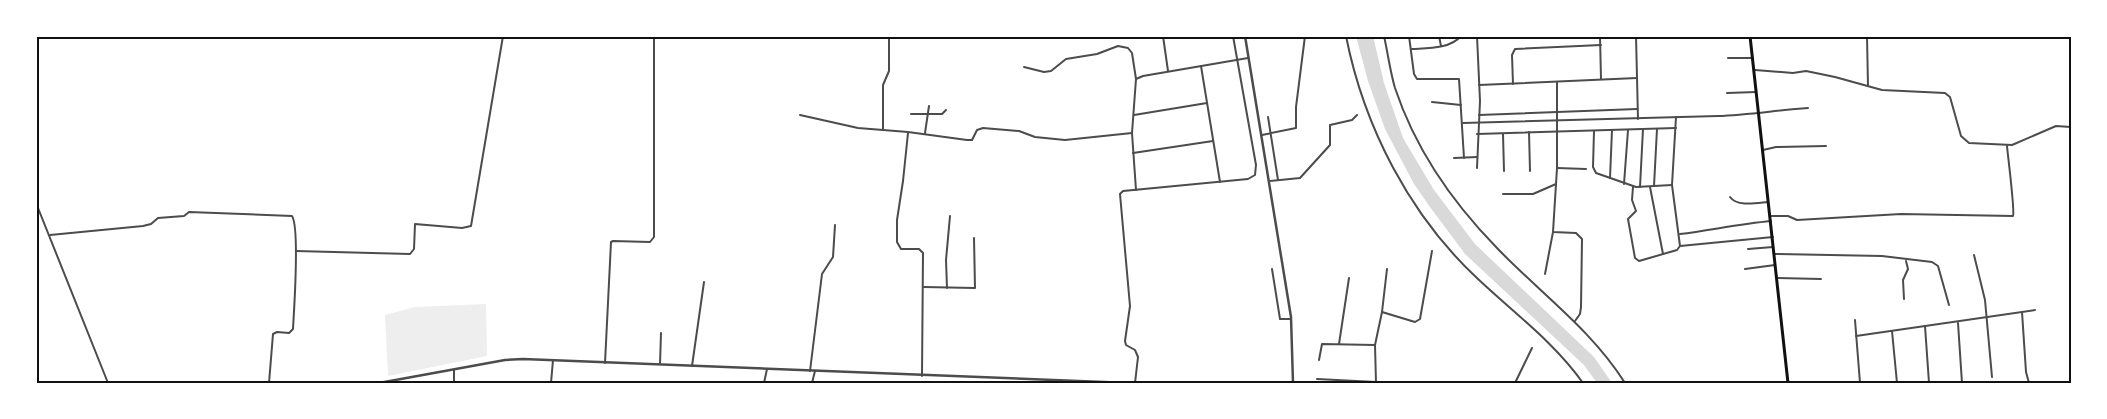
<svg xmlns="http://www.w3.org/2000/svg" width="2107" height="419" font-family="Inter,sans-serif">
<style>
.green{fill:#eee}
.water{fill:#d9d9d9}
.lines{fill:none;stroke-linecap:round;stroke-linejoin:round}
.minor{stroke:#4c4c4c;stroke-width:2}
.tertiary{stroke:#4c4c4c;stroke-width:2.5}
.secondary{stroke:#111;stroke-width:3}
.neatline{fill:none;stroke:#111;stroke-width:2}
</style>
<rect width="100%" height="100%" fill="#fff"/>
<path class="green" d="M486,304l1,52 -99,20 -3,-61 30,-8z"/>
<path class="water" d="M1356,36h17l11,47 19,55 31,52 41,54 119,113 18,26h-15l-13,-18 -119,-111 -35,-47 -16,-23 -29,-55 -17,-48z"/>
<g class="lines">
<g class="minor">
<path d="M1163,36l5,35"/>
<path d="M1346,36c18,91 64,180 132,243 36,34 76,63 105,104"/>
<path d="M1384,36c4,18 6,35 11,52 20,60 58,115 102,160 43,45 94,81 128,135"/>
<path d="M1409,36l5,38 3,5h42l5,79"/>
<path d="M1439,36l2,10"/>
<path d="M1477,36l3,65 -3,67"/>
<path d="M1600,36l1,43"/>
<path d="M1636,36l2,83"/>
<path d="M1867,36l1,50"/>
<path d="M1412,49c16,-1 38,0 49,-13"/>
<path d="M1728,58h25"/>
<path d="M1201,66l19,116"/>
<path d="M1024,67l20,5 7,-1 15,-12 31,-5 21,-8 10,2 4,5 4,26"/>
<path d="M1755,70l38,3 13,-2 29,6 47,13 63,3 5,4 11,39 8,7 43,2 44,-19 15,1"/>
<path d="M1557,82v86l-4,64 23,1 6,6 -1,68 -1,7 -5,7"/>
<path d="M1513,84l-1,-29 3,-6 86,-4"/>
<path d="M1479,85l158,-7"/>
<path d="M1727,93l29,-1"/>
<path d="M1432,102l29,3"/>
<path d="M911,114h31l4,-4"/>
<path d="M800,115l58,13 50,4 59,8h5l5,-10 6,-2 36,3 16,6 30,3 67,-7"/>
<path d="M1134,115l73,-12"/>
<path d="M1479,115l158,-6"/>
<path d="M1268,117l10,63"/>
<path d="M1676,117l-4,68 8,61"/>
<path d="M1463,123l255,-7c30,-1 60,-6 90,-8"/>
<path d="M883,129v-44l6,-14v-35"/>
<path d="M1594,131l-1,36 3,6 40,14 36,-2"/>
<path d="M1529,132l1,39"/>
<path d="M908,133l-5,48 -6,39v22l4,7h18l4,4 -1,123"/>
<path d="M925,133l4,-27"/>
<path d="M1477,134l199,-6"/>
<path d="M1503,134l1,37"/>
<path d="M1262,135l34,-7v-21l9,-71"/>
<path d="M1763,150l13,-3 50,-1"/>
<path d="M1133,153l80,-12"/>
<path d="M1454,158l23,-1"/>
<path d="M1557,168l29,1"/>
<path d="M1610,178l2,-48"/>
<path d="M1269,181l31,-3 30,-33v-20l22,-5 5,-5"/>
<path d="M1624,184l4,-54"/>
<path d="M1654,186l3,-57"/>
<path d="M1633,187l-1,13 4,11 -8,8 7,39 4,3 38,-11 3,-4 93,-9"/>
<path d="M1640,187l3,-58"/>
<path d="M1650,187l13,67"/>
<path d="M1136,190l-4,-57 4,-54 7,-3 105,-18"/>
<path d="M1503,194h30l23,-10"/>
<path d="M1730,197c7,10 27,6 38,5"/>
<path d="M36,203l72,180"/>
<path d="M1771,216h17l9,4 104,-6 112,2c2,-5 -5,-59 -6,-70"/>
<path d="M1680,234c31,-4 60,-10 91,-13"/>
<path d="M50,235l93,-9 8,-2 7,-6 26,-2 5,-4 103,4c8,12 2,93 1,113l-4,4 -12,-1 -4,2 -4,49"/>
<path d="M1748,249l25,-2"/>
<path d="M296,251l114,3 4,-5 1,-25 47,4 9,-2 32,-190"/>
<path d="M1775,254l107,2 50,6 6,4 11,39"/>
<path d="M1974,255l11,45 7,77"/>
<path d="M1272,269l8,50h11"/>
<path d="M1745,269l30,-4"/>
<path d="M1545,274l8,-42"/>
<path d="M1777,278l44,1"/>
<path d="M924,287l51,1 -1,-50"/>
<path d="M947,288l-1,-28 4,-44"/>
<path d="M1904,299l-1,-19 5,-11 -2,-8"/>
<path d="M1382,312l33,10 5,-3 12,-68"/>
<path d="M2022,312l4,60 3,11"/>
<path d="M1855,320l5,63"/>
<path d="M1958,323l4,60"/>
<path d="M1925,326l4,57"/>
<path d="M1892,331l5,52"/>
<path d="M1856,336l179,-26"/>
<path d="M1339,344l10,-66"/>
<path d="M1319,360l3,-16 53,1"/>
<path d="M605,363l6,-121 2,-1 37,1 4,-5v-201"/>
<path d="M660,364l1,-31"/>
<path d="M692,366l12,-84"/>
<path d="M810,371l12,-97 11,-17 2,-32"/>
<path d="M1317,379l59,3"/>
<path d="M454,383v-13"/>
<path d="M551,383l2,-23"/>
<path d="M764,383l3,-14"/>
<path d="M812,383l3,-12"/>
<path d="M1135,383l3,-26 -3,-7 -9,-5 -1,-4 5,-35 -10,-112 3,-3 125,-12 7,-4 1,-10 -23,-129"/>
<path d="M1376,383l-1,-38 7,-33 5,-43"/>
<path d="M1515,383l17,-35"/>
</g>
<g class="tertiary">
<path d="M1245,36l46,281 2,66"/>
<path d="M379,383l126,-23 18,-1 606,24"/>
</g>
<path class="secondary" d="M1750,36l38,347"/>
</g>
<rect width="2107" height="419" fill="none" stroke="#ffffff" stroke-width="75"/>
<rect x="38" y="38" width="2032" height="344" class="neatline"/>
</svg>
